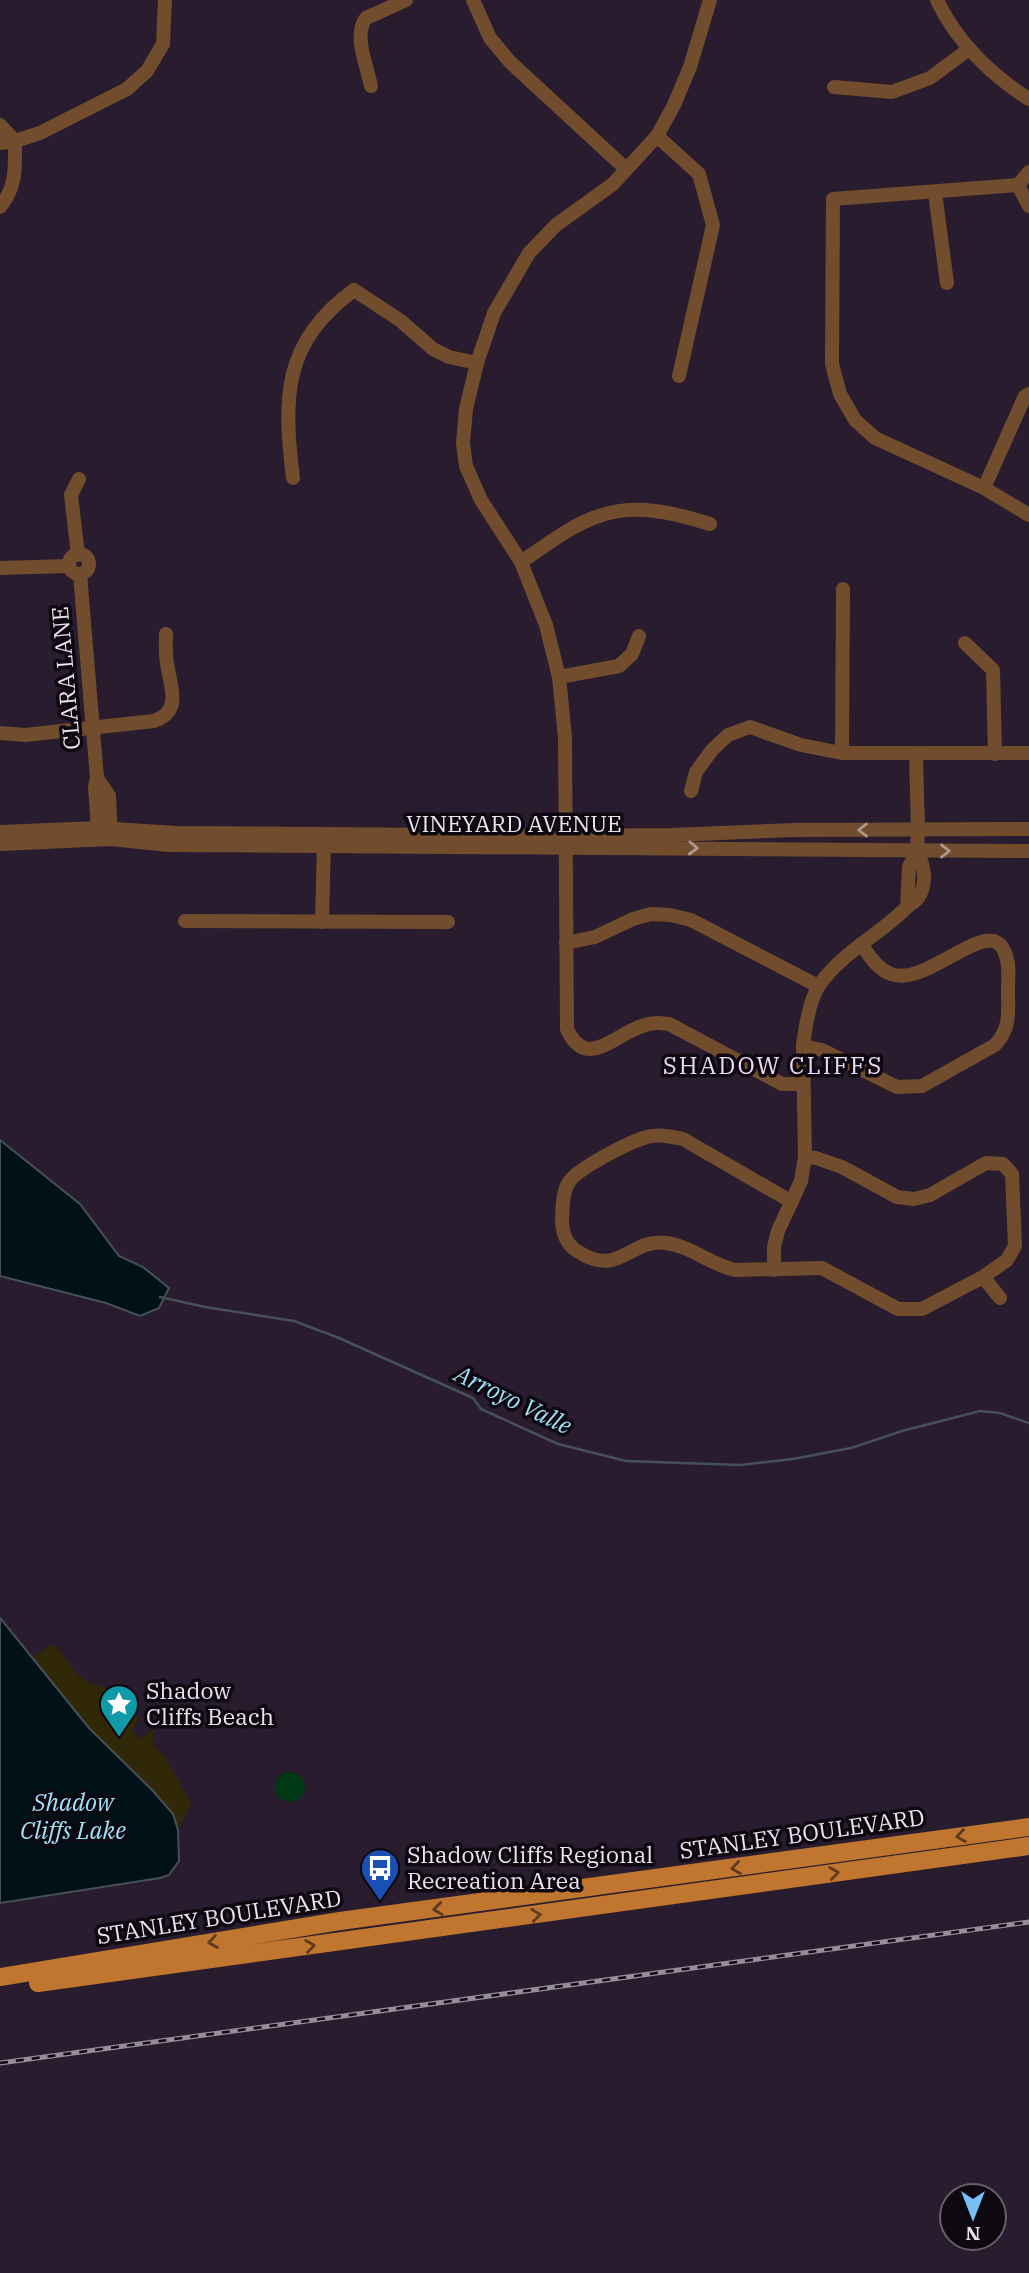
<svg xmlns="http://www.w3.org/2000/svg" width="1029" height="2273" font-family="'IBM Plex Serif',serif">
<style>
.green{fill:#003714}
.sand{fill:#302807}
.water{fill:#001118;stroke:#465058;stroke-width:2}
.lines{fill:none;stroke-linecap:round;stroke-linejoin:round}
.stream{stroke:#465058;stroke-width:2.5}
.minor{stroke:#714d2e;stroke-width:14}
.major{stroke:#c0762e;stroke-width:18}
.rail-casing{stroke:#968c9b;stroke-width:5}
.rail{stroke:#0e0910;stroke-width:2.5;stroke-dasharray:8;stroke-linecap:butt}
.oneway{stroke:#ae988e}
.oneway2{stroke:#5e3a1e}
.labels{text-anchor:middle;stroke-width:7;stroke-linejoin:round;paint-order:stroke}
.street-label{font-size:23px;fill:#eae2ee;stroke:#0e0910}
.poi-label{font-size:23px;fill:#eae2ee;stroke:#0e0910;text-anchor:start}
.neighbourhood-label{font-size:24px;letter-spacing:2px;fill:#ead9f2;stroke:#0e0910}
.water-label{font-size:24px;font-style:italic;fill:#a2e2f8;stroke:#0e0910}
</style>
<rect width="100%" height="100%" fill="#281c2e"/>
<circle class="green" cx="290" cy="1787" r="15"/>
<path class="sand" d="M49,1645l7,1c9,11 18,28 31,35 9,5 18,6 27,11l-3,8 17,12 4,-1 7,6 -7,14 8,8 15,-11 -3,9 2,8 10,11 27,47 -13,27 -5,-16 -7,-9 -77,-77 -57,-69z"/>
<g class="water">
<path d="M0,1140l80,64 39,52 24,11 26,21 -10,20 -19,8 -34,-13 -106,-27z"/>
<path d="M0,1618l89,110 64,63 20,23 5,16 1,31 -10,14 -9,3 -160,25z"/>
</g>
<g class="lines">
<path class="stream" d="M160,1297l45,10 89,14 45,17 134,60 8,11 77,35 68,17 114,4 53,-6 58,-11 51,-17 78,-20 20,2 29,10"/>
<g class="minor">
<path d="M473,0l17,38 20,24 116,107"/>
<path d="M710,0l-20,67 -16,38 -17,31 -44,48 -57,41 -27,28 -35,60 -17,50 -11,46 -3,34 3,23 15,34 40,62 25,63 13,52 6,60 2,292c19,42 47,6 75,-3 9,-4 17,-3 27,-2l113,60h21"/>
<path d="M937,0c19,41 55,76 92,99"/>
<path d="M371,86c-4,-20 -18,-51 -5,-68l40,-18"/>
<path d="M834,87l58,5 38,-14 39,-29"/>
<path d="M0,125l15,16 25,-8 87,-44 20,-18 16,-27 2,-44"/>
<path d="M657,136l42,38 14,51 -34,151"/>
<path d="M0,143l15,-2c0,25 2,46 -15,66"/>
<path d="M1029,172l-11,13 -185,14 -1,165 8,30 15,26 20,18 109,50 45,27"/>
<path d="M1018,185l11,21"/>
<path d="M935,193l12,90"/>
<path d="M293,478c-10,-81 -10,-136 61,-188l47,31 32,28 16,8 28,6"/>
<path d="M984,488l41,-92 4,-2"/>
<circle cx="79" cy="564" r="10"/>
<path d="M78,555l-7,-60 8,-16"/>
<path d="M521,562c24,-16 50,-37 78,-46 36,-13 76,-3 111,8"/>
<path d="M0,568l69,-2"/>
<path d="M80,574l17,204 -2,9 3,41 7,6"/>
<path d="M965,643l28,27 2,84"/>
<path d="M559,677l60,-11 13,-12 7,-18"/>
<path d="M0,733l25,2 129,-14c29,-10 16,-35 13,-58 -2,-10 -1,-19 -1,-29"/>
<path d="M842,753l1,-164"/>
<path d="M97,778l12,18 2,42"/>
<path d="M691,791l5,-19 16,-22 16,-15 22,-8 51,18 41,8h187"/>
<path d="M0,832l98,-4 78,5 389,3 107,-1 123,-5 234,-1"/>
<path d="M0,844l111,-5 58,6 860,6"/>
<path d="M907,907l2,-40 8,-16 1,-21 -2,-76"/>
<path d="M185,921l263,1"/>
<path d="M322,922l2,-83"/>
<path d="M566,943l29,-6 38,-18 18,-5 19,1 21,5 127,66"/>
<path d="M803,1046l19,4 75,37 25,-1 73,-41c16,-17 13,-33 13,-55 0,-12 2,-26 -3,-37 -15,-41 -77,35 -114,21 -14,-5 -22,-19 -30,-30"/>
<path d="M792,1202l-109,-63c-10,-2 -21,-5 -31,-3 -17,2 -75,33 -83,46 -7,11 -6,24 -7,37 0,13 3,24 15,32 43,28 52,-13 89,-8 25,3 45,22 69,27l87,-2 76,41h24l61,-32 24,-17 8,-14 -3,-72 -9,-10 -17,-1 -56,32 -16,4 -17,-2 -55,-30 -26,-9 -11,-1"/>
<path d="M774,1270v-23l4,-16 23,-50 4,-24 -2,-111c2,-17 7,-48 17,-62 23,-32 59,-49 86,-76 3,-3 9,-6 12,-10 10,-15 6,-33 -1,-47"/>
<path d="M983,1277l17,21"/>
</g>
<g class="major">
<path d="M0,1977l340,-56 689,-94"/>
<path d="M38,1983l991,-137"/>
</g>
<g class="rail-casing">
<path id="rail" d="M0,2063l1029,-141"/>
</g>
<use href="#rail" class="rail"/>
</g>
<defs><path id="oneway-chevron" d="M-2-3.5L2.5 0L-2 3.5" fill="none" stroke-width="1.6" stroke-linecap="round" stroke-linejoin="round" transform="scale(1.75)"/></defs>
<g class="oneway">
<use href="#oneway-chevron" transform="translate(863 830) rotate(-180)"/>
<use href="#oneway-chevron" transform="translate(693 848) rotate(2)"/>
<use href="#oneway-chevron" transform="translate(945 851)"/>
</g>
<g class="oneway2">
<use href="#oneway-chevron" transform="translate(961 1836) rotate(172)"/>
<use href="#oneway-chevron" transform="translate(736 1868) rotate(172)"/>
<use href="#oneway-chevron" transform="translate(834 1873) rotate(-8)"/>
<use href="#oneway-chevron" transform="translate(438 1909) rotate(173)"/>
<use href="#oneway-chevron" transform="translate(536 1915) rotate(-8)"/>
<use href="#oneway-chevron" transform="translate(213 1942) rotate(171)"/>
<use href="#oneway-chevron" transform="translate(310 1946) rotate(-8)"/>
</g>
<defs>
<g id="sight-pin" transform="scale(2.0125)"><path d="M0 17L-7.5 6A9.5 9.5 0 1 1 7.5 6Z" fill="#0f9aa8" stroke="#0e0910"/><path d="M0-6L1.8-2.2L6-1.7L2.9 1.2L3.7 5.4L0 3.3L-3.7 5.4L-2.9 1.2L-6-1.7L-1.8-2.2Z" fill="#fff"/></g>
<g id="bus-pin" transform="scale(2.0125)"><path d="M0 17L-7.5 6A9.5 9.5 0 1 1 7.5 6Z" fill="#1a4fb4" stroke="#0e0910"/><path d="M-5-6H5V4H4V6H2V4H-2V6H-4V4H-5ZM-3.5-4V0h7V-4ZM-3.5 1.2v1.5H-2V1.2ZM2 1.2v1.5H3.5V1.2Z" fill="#fff"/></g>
</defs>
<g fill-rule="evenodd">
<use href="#sight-pin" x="119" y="1704"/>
<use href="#bus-pin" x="380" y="1868"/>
</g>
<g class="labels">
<g class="street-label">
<text transform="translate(66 678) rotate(-95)" y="8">CLARA LANE</text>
<text x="514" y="832">VINEYARD AVENUE</text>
<text transform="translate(802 1834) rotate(-8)" y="8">STANLEY BOULEVARD</text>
<text transform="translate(219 1917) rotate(-9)" y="8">STANLEY BOULEVARD</text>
</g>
<g class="poi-label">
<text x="146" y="1699">Shadow<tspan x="146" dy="26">Cliffs Beach</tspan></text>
<text x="407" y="1863">Shadow Cliffs Regional<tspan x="407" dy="26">Recreation Area</tspan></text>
</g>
<g class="neighbourhood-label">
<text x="773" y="1074">SHADOW CLIFFS</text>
</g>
<g class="water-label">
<text transform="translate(513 1400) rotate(26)" y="8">Arroyo Valle</text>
<text x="73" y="1811">Shadow<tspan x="73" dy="28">Cliffs Lake</tspan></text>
</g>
</g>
<g transform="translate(973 2217) rotate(180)"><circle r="33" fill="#0e0910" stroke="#666069" stroke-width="2"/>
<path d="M0-5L12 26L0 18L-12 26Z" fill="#78bff7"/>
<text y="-10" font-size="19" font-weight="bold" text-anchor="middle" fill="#eae2ee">N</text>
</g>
</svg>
